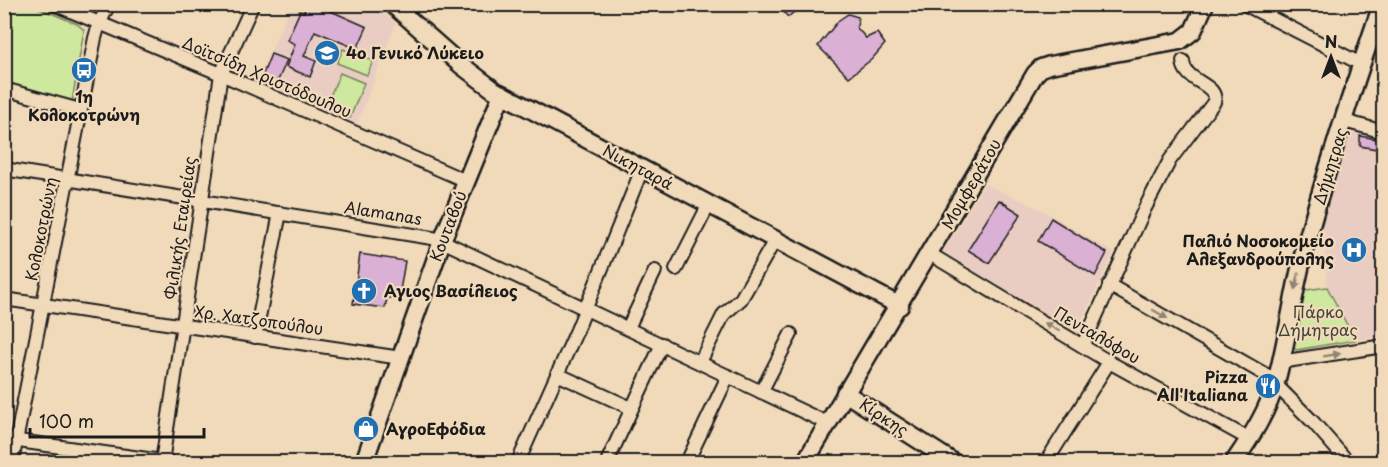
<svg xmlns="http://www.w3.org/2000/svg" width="1388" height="467" font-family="'Playpen Sans',sans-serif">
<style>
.built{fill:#eacdc2}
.green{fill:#cee89e;stroke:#75825d;stroke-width:1.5}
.building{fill:#dab0d5;stroke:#1c1c1c;stroke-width:1.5}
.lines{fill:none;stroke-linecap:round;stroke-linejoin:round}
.street-casing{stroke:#1c1c1c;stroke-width:16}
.secondary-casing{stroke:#1c1c1c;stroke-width:21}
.street{stroke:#f1daba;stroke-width:12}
.secondary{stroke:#f1daba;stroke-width:16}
.oneway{fill:#918473}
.labels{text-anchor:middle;stroke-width:4.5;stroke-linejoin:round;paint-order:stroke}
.poi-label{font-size:16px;font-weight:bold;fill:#1c1c1c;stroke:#f1daba;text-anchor:start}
.street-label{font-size:16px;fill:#1c1c1c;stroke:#f1daba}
.park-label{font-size:16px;fill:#404536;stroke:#f1daba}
</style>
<rect width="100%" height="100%" fill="#f1daba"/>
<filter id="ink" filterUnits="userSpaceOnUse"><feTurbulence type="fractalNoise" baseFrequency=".0167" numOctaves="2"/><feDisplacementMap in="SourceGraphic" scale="12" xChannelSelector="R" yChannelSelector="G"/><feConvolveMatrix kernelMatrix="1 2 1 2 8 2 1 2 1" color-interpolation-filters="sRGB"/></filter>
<g filter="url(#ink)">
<g class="built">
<path d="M291,5h83l22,18 -39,101 -36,-15 -4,-8 -13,-6 -6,4 -41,-17z"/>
<path d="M1353,130l30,8v198l-28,4 -28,-53 -5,-75z"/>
<path d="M985,184l55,25 74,44 -38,79 -133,-80z"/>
</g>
<g class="green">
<path d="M4,5h28l45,19 7,6 -12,72 -67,-18z"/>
<path d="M343,49l30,12 -6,14 -30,-12z"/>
<path d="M340,73l24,10 -14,35 -25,-10z"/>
<path d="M1327,287l28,53 -59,10 -6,-9 10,-50z"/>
</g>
<g class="building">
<path d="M307,4h18l-1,4 43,19 -10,22 -42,-18 -11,25 12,5 -6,16 -24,-10 9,-23 -8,-4 13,-29 4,1z"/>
<path d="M776,4h28l-16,13z"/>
<path d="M848,14l10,3 -1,11 9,10 11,-5 8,11 -13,15 -23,18 -31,-31 21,-26z"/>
<path d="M271,54l16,6 -11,25 -15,-6z"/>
<path d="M1360,136l17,3v10l-17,-3z"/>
<path d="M999,200l22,14 -32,49 -21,-13z"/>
<path d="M1051,218l56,35 -12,23 -57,-35z"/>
<path d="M360,254l45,7 -6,36 -12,1 -2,10 -32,-4z"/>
</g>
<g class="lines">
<g class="street-casing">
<g id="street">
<path d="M54,4l167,70 245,107"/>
<path d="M1244,4l117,60"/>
<path d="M4,89l76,21"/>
<path d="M1344,121l40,11"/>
<path d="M4,169l434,70 389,184"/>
<path d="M930,254l179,108 140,77"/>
<path d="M676,269l33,-65"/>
<path d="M1109,285l157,90 47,47 35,40"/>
<path d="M4,299l397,59"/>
<path d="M628,328l27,-57"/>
<path d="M255,337l25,-124"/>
<path d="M1083,345l62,-137 25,-48 44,-58c5,-19 -30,-19 -31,-41"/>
<path d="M700,362l24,-48 17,-15 34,-59"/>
<path d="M1280,362l104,-16"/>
<path d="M557,374l74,34"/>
<path d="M761,392l30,-58"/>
<path d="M4,439l165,23"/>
<path d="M12,462l83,-424 4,-14 10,-20"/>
<path d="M162,462l59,-388 32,-70"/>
<path d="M518,462l59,-132 65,-161"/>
<path d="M607,462l55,-118"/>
<path d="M687,462l41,-86"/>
<path d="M1046,462l63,-100"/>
</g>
</g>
<g class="secondary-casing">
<g id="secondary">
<path d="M392,4l69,61 33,25 406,216"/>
<path d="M845,393l108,69"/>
<path d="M364,462l78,-221 60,-147"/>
<path d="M805,462l230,-388 6,-6 9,-3 130,-24 13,-10 12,-27"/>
<path d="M1234,462c17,-25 34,-51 42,-80 12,-44 17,-90 29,-134 22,-82 49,-163 77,-244"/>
</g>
</g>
<use href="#street" class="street"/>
<use href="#secondary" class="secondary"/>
</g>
<defs><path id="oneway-solid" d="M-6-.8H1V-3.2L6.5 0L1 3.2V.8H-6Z" transform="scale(1.5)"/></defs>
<g class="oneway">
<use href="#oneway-solid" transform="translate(1297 281) rotate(102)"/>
<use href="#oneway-solid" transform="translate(1160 314) rotate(30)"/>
<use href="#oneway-solid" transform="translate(1052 327) rotate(-150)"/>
<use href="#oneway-solid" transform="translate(1332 355) rotate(-9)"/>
</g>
</g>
<defs>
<g id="school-disc" transform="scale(1.35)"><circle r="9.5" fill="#1f6fb2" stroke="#f1daba"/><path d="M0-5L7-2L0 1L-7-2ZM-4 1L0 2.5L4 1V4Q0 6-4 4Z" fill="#fff"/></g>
<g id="bus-disc" transform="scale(1.35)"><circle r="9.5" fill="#1f6fb2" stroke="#f1daba"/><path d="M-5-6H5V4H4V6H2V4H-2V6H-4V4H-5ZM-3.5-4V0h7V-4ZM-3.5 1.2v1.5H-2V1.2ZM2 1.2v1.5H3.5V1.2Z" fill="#fff"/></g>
<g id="hospital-disc" transform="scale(1.35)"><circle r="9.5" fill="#1f6fb2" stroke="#f1daba"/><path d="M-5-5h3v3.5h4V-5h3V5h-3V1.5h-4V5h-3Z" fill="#fff"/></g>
<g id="church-disc" transform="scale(1.35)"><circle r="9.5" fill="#1f6fb2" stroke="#f1daba"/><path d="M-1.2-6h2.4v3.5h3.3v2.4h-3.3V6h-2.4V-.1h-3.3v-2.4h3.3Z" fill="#fff"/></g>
<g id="restaurant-disc" transform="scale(1.35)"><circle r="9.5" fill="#1f6fb2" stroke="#f1daba"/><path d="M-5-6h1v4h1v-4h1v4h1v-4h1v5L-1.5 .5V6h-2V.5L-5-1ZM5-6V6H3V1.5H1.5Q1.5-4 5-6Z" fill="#fff"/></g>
<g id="shop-disc" transform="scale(1.35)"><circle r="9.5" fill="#1f6fb2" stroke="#f1daba"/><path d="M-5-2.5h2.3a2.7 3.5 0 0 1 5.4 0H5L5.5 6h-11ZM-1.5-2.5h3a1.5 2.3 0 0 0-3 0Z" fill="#fff"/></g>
</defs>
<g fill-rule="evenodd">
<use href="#school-disc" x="327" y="53"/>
<use href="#bus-disc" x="84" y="70"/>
<use href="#hospital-disc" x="1354" y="250"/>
<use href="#church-disc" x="364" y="291"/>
<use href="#restaurant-disc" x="1268" y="386"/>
<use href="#shop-disc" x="366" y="429"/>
</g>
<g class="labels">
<g class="poi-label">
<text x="346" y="59">4ο Γενικό Λύκειο</text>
<text x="84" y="103" text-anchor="middle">1η<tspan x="84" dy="18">Κολοκοτρώνη</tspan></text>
<text x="1334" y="247" text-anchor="end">Παλιό Νοσοκομείο<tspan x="1334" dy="18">Αλεξανδρούπολης</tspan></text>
<text x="384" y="297">Αγιος Βασίλειος</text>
<text x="1248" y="383" text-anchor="end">Pizza<tspan x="1248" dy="18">All'Italiana</tspan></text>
<text x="386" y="435">ΑγροΕφόδια</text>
</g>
<g class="street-label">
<text transform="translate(267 77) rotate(23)" y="6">Δοϊτσίδη Χριστόδουλου</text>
<text transform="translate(1330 166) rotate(-73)" y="6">Δήμητρας</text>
<text transform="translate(638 167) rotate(28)" y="6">Νικηταρά</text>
<text transform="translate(971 184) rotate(-60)" y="6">Μομφεράτου</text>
<text transform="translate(383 213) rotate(9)" y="6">Alamanas</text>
<text transform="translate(448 226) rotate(-69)" y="6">Κουταβού</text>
<text transform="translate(180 228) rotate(-82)" y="6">Φιλικής Εταιρείας</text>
<text transform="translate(41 229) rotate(-79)" y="6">Κολοκοτρώνη</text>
<text transform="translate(259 320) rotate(8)" y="6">Χρ. Χατζοπούλου</text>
<text transform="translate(1097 335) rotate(30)" y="6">Πενταλόφου</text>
<text transform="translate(884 417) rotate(33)" y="6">Κίρκης</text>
</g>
<g class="park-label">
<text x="1318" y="318">Πάρκο<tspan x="1318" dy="18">Δήμητρας</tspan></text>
</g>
</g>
<rect width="1388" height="467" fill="none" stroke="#f1daba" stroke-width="24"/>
<rect x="12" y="12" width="1364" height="443" fill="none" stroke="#1c1c1c" stroke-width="2" filter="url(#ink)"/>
<g transform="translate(1331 57)" stroke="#f1daba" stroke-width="4.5" paint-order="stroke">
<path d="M0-4.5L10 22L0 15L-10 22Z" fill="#1c1c1c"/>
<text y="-9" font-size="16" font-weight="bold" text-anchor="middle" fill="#1c1c1c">N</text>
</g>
<path d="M30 428v9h174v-9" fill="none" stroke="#1c1c1c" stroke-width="3"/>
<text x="39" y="428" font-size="18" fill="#1c1c1c" stroke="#f1daba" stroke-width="4.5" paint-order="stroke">100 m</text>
</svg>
